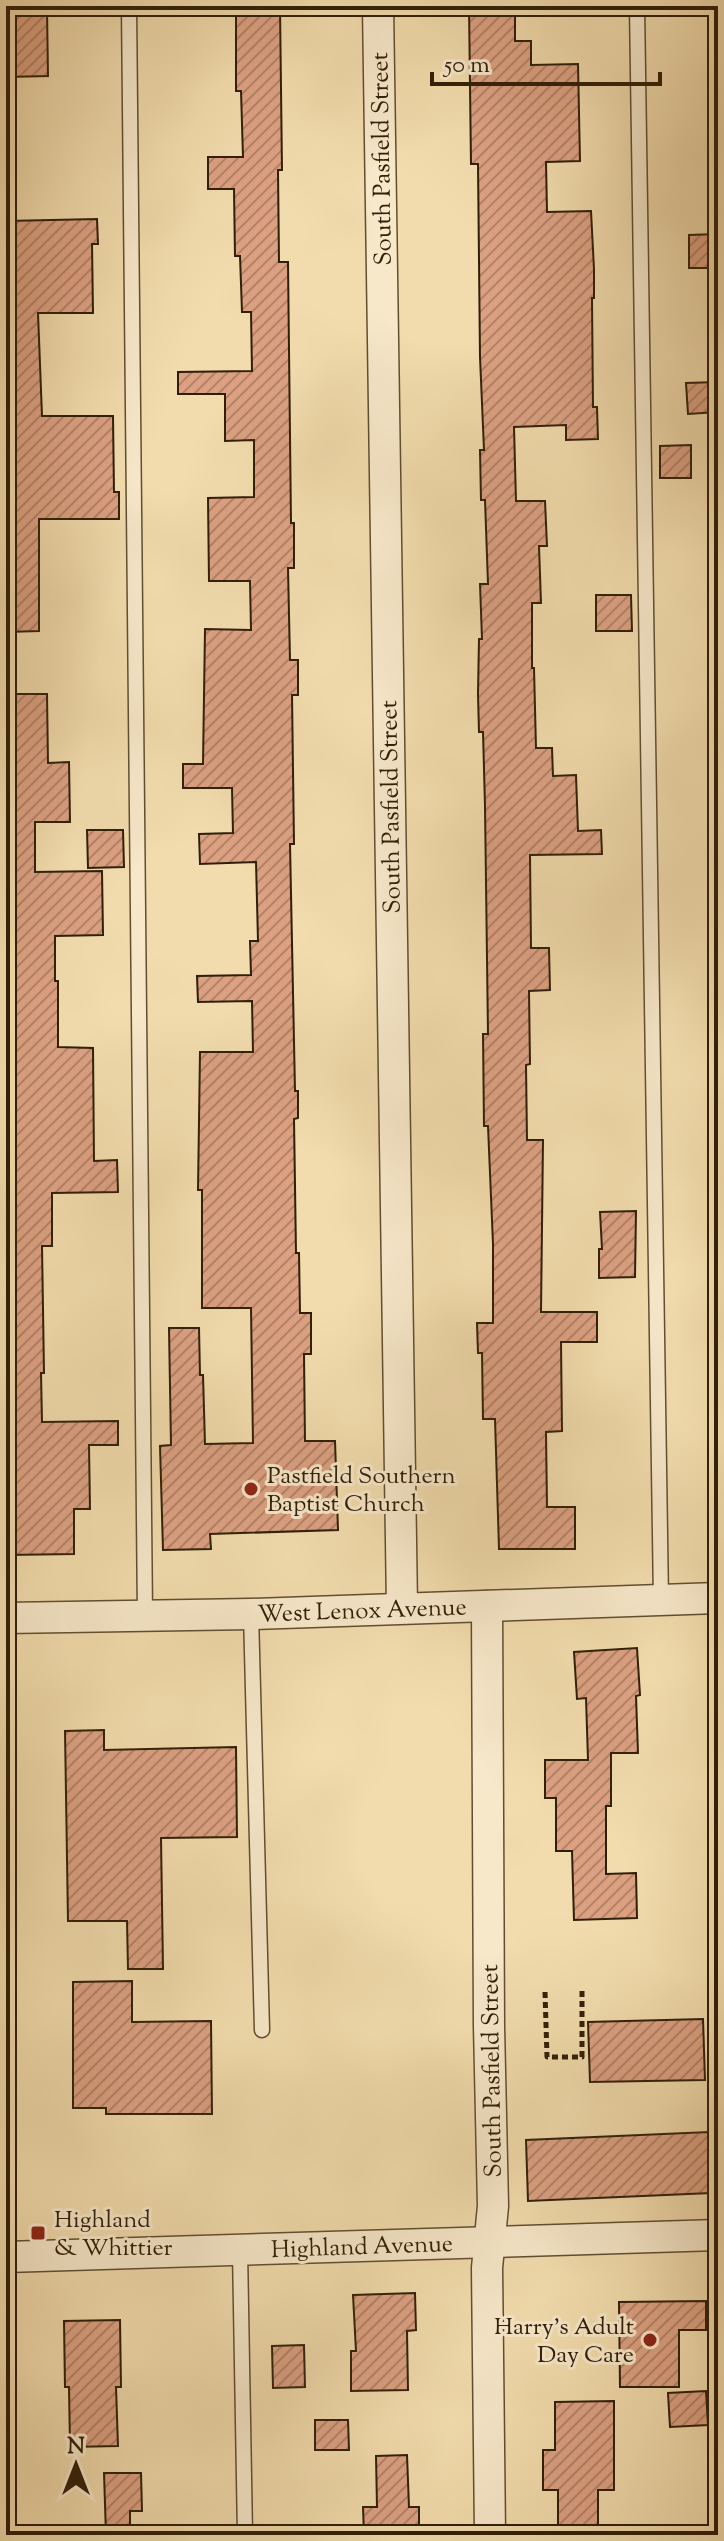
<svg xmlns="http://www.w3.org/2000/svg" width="724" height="2541" font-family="'Sorts Mill Goudy',serif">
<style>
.building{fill:url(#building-hatch);stroke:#301f08;stroke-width:2}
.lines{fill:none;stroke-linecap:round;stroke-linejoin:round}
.service-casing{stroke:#604e31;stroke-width:17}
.minor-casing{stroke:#604e31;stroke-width:33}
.path{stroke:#301f08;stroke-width:5;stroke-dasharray:6 4;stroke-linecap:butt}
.service{stroke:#f7e8ca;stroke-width:14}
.minor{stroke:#f7e8ca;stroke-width:30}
.poi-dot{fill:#8f2418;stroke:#f7e8ca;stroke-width:3}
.labels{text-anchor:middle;stroke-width:6;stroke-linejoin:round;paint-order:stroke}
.street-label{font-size:24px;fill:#301f08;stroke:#f7e8ca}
.poi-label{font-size:24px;fill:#301f08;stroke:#f7e8ca;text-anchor:start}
</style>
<defs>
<pattern id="building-hatch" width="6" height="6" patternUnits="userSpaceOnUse" patternTransform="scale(2)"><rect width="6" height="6" fill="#dda182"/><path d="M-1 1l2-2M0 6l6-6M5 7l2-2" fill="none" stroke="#b48368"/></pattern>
</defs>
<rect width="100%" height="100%" fill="#f2dcad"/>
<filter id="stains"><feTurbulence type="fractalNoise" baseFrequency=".0025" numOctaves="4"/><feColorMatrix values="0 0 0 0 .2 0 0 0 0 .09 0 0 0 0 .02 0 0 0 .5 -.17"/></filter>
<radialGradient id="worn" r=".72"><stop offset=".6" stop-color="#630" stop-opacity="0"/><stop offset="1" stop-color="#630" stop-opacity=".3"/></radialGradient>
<g class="building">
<path d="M6,6h27v3h14l1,67 -42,1z"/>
<path d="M236,6h44l2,164h-4l1,92h9l3,261h3v45h-6l2,92h8v35h-6l2,149h-4l5,247h3v27l-4,1 2,134h3l1,60h11v41h-7l1,87h30l3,89 -128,4 1,15 -48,1 -3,-104 11,-1 -2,-117h30l1,47h3l2,69 48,-1 -2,-135h-49v-118h-4l2,-138h53l-1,-51 -54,1 -1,-26 54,-1 -1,-34h8l-2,-79 -56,2 -1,-30 34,-1 -1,-45h-49v-24h20l2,-135 46,1 -1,-49h-41l-1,-83 46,-1v-57l-29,1v-47h-47v-22l74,-1 -1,-59h-9l-2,-56h-5l-1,-67h-26v-32h35l-2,-66h-5z"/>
<path d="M469,6l46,1v34h16v24l47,-1 2,97 -34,1 1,50 44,-1 3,58v29h-2l1,109h4l1,32 -32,1v-15l-52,2 2,74h29l2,45h-8l2,57h-9v65h2l2,80h16l1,28 23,-1 2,56 23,-1 1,24 -72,1 1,93h18l1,42 -21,1 1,73 -4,1 1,75h16l-2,172h56v30h-36l1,89 -16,1 1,75h28v42h-76l-4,-130h-12l-1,-66h-4l-1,-30h16v-79l-5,-118h-4l-1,-92h5l-3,-228 -2,-74h-4l-1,-38 1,-55h3l-2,-55h8l-3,-84h-4l-1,-50h4l-4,-93 -2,-193h-7z"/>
<path d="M97,219l1,25h-6l1,69h-55l4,103h71l1,76h5v27h-80v112l-33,1v-411z"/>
<path d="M718,234v34h-29v-33z"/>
<path d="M718,382v30l-30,2 -2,-31z"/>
<path d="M691,445v33h-31v-32z"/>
<path d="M596,595h35l1,36h-36z"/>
<path d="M6,694h41l1,69 21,-1 1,60h-35v50l67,-1 1,64 -48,1v45h3v66l35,1 1,113 23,-1 1,32 -66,1v53h-10l2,127h-3l1,49 76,-1v24h-29l1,64h-16v45l-67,1z"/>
<path d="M87,830h36l1,37 -36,1z"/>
<path d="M636,1211l-1,66 -36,1v-29h3l-2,-37z"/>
<path d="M637,1648l3,47 -4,1 2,57h-27v53h-5v68l30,-1 1,45 -63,2 -2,-69h-16v-53h-11v-38h43l-2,-62 -9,1 -3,-47z"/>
<path d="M104,1730v20l132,-3 1,90 -76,1 2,131h-35l-1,-48h-59l-3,-190z"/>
<path d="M132,1981v41l79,-1 1,93h-106v-6h-33v-126z"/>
<path d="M703,2019l2,61 -115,2 -2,-60z"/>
<path d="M709,2132l2,61 -183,8 -2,-61z"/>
<path d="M415,2293l1,37 -9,1 1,59 -57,1v-40h5l-3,-56z"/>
<path d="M706,2301v29h-27v57h-59l-1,-85z"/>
<path d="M120,2320l1,67h-5l2,59 -48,1 -1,-60h-4l-1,-66z"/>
<path d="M304,2345l1,42 -32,1 -1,-42z"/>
<path d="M706,2391l2,34 -38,2 -2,-34z"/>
<path d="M614,2401v89h-16v45h-40v-45h-15v-40h12v-48z"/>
<path d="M315,2420h33l1,30h-34z"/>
<path d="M407,2455l2,52h10v28h-55l-1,-28h14l-1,-51z"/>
<path d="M104,2473h37l1,38h-12v24h-24z"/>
</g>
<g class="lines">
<g class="service-casing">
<g id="service">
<path d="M129,6l16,1610"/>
<path d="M637,6l24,1595"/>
<path d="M251,1614l11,416"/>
<path d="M240,2250l5,285"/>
</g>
</g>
<g class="minor-casing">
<g id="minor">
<path d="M378,6l24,1602"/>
<path d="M487,1606l2,420 4,180 -6,62 3,267"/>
<path d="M6,1618l245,-4 467,-16"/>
<path d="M6,2257l712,-22"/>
</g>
</g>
<path class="path" d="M545,1992l2,65h35v-66"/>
<use href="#service" class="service"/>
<use href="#minor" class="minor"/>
</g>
<g class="poi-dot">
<circle cx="251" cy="1489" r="8"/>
<rect x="30" y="2225" width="16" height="16" rx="4"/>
<circle cx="650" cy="2340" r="8"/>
</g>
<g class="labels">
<g class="street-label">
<text transform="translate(381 159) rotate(-91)" y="8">South Pasfield Street</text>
<text transform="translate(390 807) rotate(-91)" y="8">South Pasfield Street</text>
<text transform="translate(362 1610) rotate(-2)" y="8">West Lenox Avenue</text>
<text transform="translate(491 2071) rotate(-91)" y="8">South Pasfield Street</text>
<text transform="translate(362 2246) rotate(-2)" y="8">Highland Avenue</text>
</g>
<g class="poi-label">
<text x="267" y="1483">Pastfield Southern<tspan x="267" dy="28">Baptist Church</tspan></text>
<text x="54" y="2227">Highland<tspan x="54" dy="28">&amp; Whittier</tspan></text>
<text x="634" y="2334" text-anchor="end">Harry's Adult<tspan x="634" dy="28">Day Care</tspan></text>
</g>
</g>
<rect width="724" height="2541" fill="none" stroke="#f2dcad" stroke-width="32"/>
<rect x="8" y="8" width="708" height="2525" fill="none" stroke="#301f08" stroke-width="4"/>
<rect x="16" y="16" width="692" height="2509" fill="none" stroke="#301f08" stroke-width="2"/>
<g transform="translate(76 2465)" stroke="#f7e8ca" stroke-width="6" paint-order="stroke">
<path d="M0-6L14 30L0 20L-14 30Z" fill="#301f08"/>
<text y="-12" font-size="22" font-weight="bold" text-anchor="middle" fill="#301f08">N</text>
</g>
<path d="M432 72v12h228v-12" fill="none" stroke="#301f08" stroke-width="4"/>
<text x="444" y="72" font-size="24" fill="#301f08" stroke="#f7e8ca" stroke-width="6" paint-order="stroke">50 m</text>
<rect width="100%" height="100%" filter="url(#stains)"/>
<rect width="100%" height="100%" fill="url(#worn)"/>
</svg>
